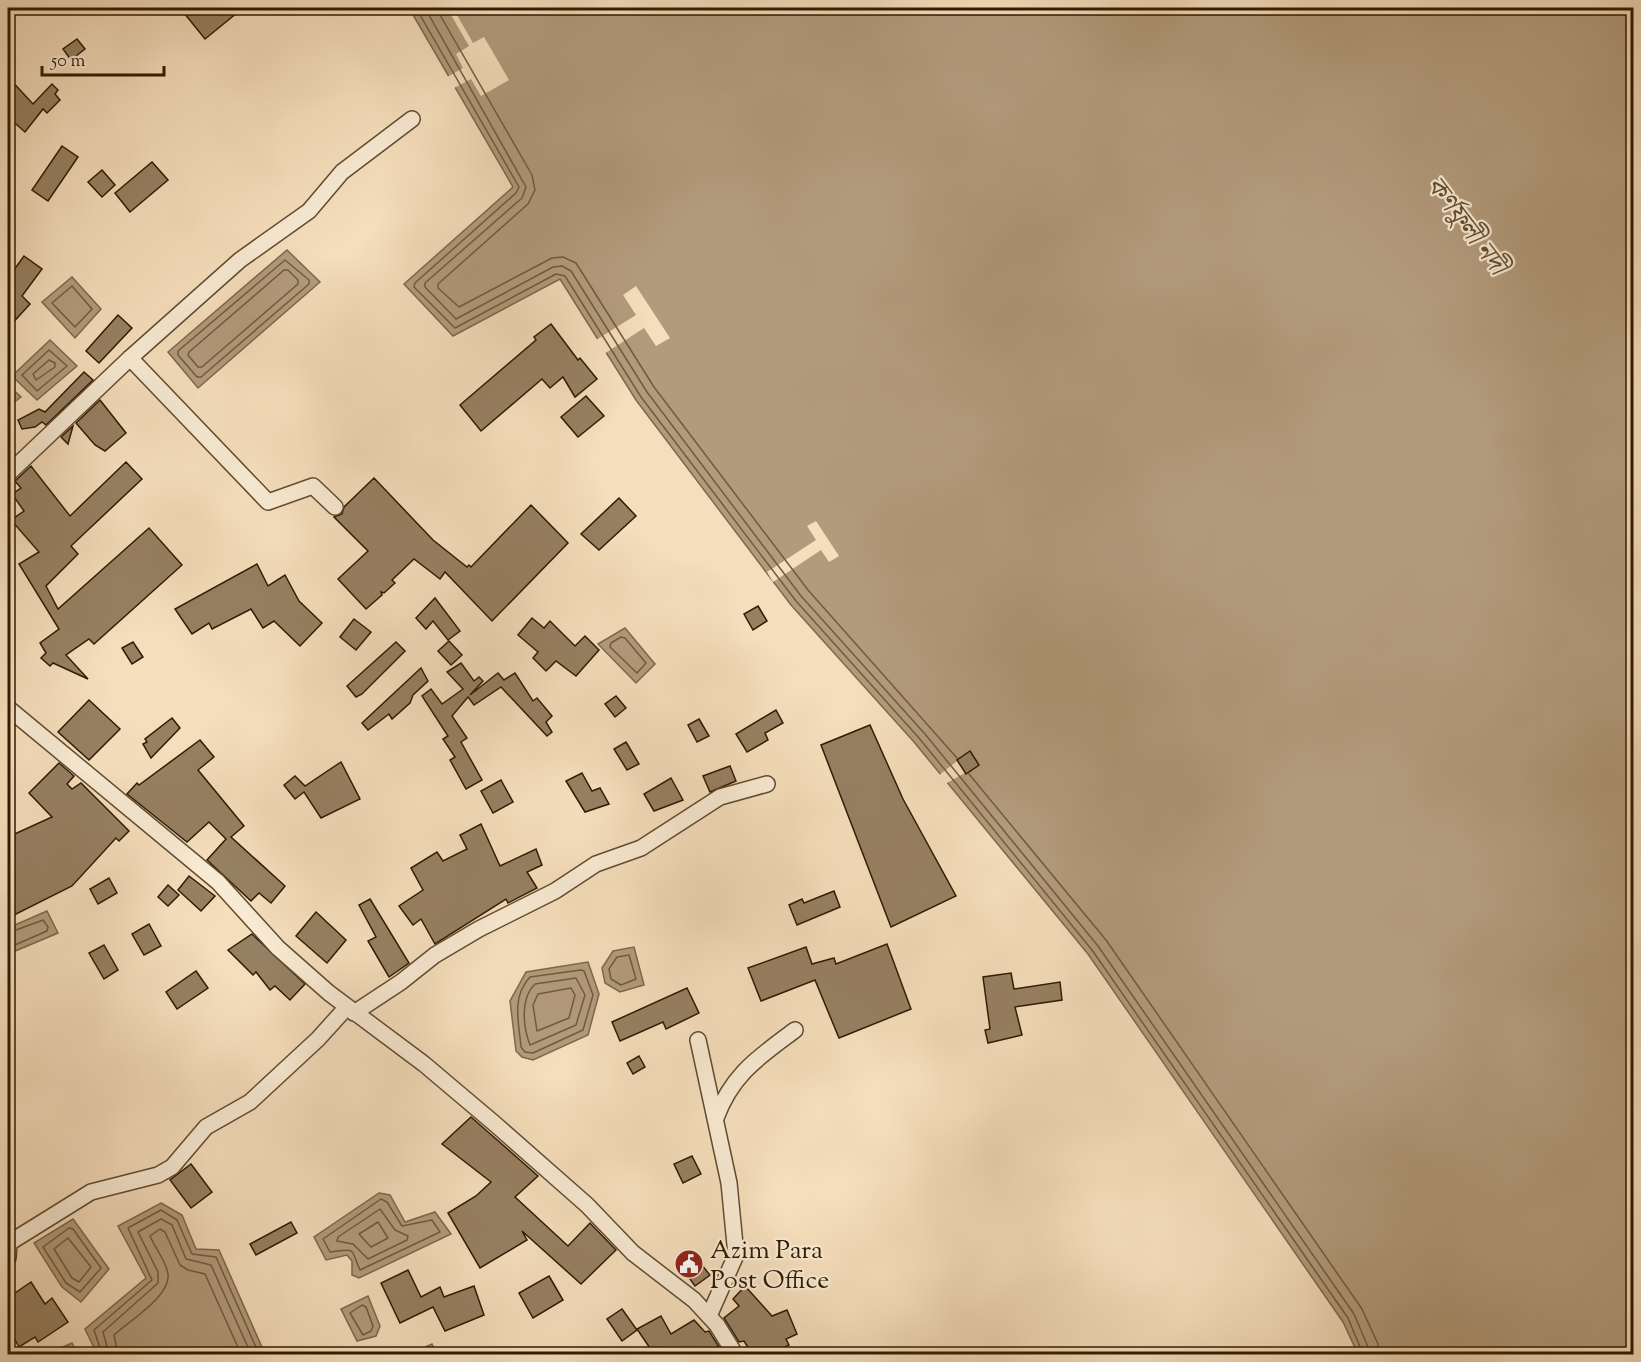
<svg xmlns="http://www.w3.org/2000/svg" width="1641" height="1362" font-family="'Sorts Mill Goudy','Noto Serif Bengali',serif">
<style>
.water{fill:#b29b7c;stroke:#7e674b;stroke-width:1.5}
.pier{fill:#f5debc}
.lines{fill:none;stroke-linecap:round;stroke-linejoin:round}
.shore{stroke:#715a3e;stroke-width:1.5}
.building{fill:#968062;stroke:#301a01;stroke-width:1.5}
.minor-casing{stroke:#614b30;stroke-width:18}
.minor{stroke:#f8ead3;stroke-width:15}
.labels{text-anchor:middle;stroke-width:4.5;stroke-linejoin:round;paint-order:stroke}
.poi-label{font-size:26px;fill:#301a01;stroke:#f8ead3;text-anchor:start}
.water-label{font-size:27px;font-style:italic;fill:#644e32;stroke:#f8ead3}
</style>
<rect width="100%" height="100%" fill="#f5debc"/>
<filter id="stains"><feTurbulence type="fractalNoise" baseFrequency=".00333" numOctaves="4"/><feColorMatrix values="0 0 0 0 .2 0 0 0 0 .09 0 0 0 0 .02 0 0 0 .5 -.17"/></filter>
<radialGradient id="worn" r=".72"><stop offset=".6" stop-color="#630" stop-opacity="0"/><stop offset="1" stop-color="#630" stop-opacity=".3"/></radialGradient>
<g class="water">
<path d="M409,8h1224v1346h-275l-15,-32 -255,-368 -174,-212 -123,-137 -155,-205 -76,-121 -107,57 -49,-52 109,-97z"/>
<path d="M287,250l33,32 -122,106 -30,-36z"/>
<path d="M72,277l29,32 -26,29 -33,-36z"/>
<path d="M50,340l27,26 -40,34 -25,-24z"/>
<path d="M8,385l13,12 -13,10z"/>
<path d="M625,628l30,36 -19,19 -38,-39z"/>
<path d="M47,911l11,22 -50,21v-26z"/>
<path d="M634,947l10,38 -24,7 -15,-9 -3,-15 11,-17z"/>
<path d="M588,962l11,32 -11,41 -55,25 -11,-3 -6,-6 -6,-50 16,-29z"/>
<path d="M379,1193l11,2 15,27 30,-10 16,22 -92,44 -7,-3v-14l-5,-6 -21,5 -12,-23z"/>
<path d="M161,1203l21,12 14,34 23,1 46,104h-168l-12,-25 61,-51 -28,-52z"/>
<path d="M73,1219l36,50 -28,33 -19,-15 -28,-44z"/>
<path d="M368,1296l12,30 -4,10 -19,5 -16,-32z"/>
<path d="M72,1343l5,11h-30z"/>
<path d="M432,1344l4,10h-26z"/>
</g>
<g class="pier">
<path d="M447,8h6l20,35 11,-6 25,43 -28,16 -10,-17 -17,9 -7,-11 16,-9 -7,-14 13,-8z"/>
<path d="M636,286l34,52 -14,8 -12,-18 -40,26 -8,-14 40,-25 -13,-20z"/>
<path d="M816,521l23,35 -10,6 -8,-12 -48,32 -6,-10 49,-32 -9,-14z"/>
<path d="M970,751l9,14 -34,19 -7,-8z"/>
</g>
<g class="lines">
<g class="shore">
<path d="M416,8l103,179 -3,6 -101,90 -1,4 41,41 101,-54 9,2 76,121 155,204 123,137 173,212 256,368 15,36"/>
<path d="M425,8l101,179 -4,11 -97,85v4l31,32 97,-52 9,-1 9,5 76,121 154,204 124,138 173,212 256,368 17,40"/>
<path d="M436,8l96,167 3,15 -7,14 -90,80v4l21,19 93,-49 11,-1 13,6 78,124 154,203 149,168"/>
<path d="M285,260l24,20v4l-108,93h-4l-19,-22v-4z"/>
<path d="M284,270h4l10,10v4l-96,83h-4l-10,-12 1,-3z"/>
<path d="M72,286l20,23 -17,18 -23,-24z"/>
<path d="M49,350l18,16 -30,25 -15,-16z"/>
<path d="M49,360l6,3v4l-19,13 -3,-6z"/>
<path d="M621,637l4,1 21,25 -9,10 -27,-26 1,-4z"/>
<path d="M969,774l137,166 256,369 16,35 2,10"/>
<path d="M8,933l35,-13 5,7 -1,4 -39,17"/>
<path d="M629,955l7,24 -15,6 -10,-6 -2,-10 8,-12z"/>
<path d="M581,970l3,1 9,24 -10,35 -50,23 -8,-1 -4,-5c-2,-24 -10,-50 9,-70z"/>
<path d="M576,978l9,17 -9,30 -46,20c-7,-18 -10,-47 5,-61z"/>
<path d="M571,988l4,7 -6,23 -32,13 -4,-26 5,-11z"/>
<path d="M381,1199l6,3 15,24 30,-6 8,12 -80,38c-10,-21 -2,-22 -30,-18l-7,-13z"/>
<path d="M380,1209l15,21 13,6 -1,4 -39,19 -15,-15 -16,-3 1,-4z"/>
<path d="M378,1222l10,16 -17,9 -12,-13z"/>
<path d="M69,1228l4,1 28,39 -21,24 -14,-9 -23,-36z"/>
<path d="M68,1238l23,29 -12,15 -7,-4 -18,-29z"/>
<path d="M362,1305l4,2 7,19 -2,5 -8,4 -13,-22z"/>
<path d="M102,1354l-8,-24 58,-50 -24,-52 33,-18 16,10 15,34 24,3 43,97"/>
<path d="M109,1354l-6,-22 55,-49v-11l-20,-40 23,-13 11,6 14,34 25,6 40,89"/>
<path d="M118,1354l-4,-19c15,-14 57,-39 54,-61 -2,-13 -13,-26 -18,-38l10,-7 5,3 15,33 8,5 17,4 36,80"/>
</g>
</g>
<g class="building">
<path d="M180,8h63l-38,31z"/>
<path d="M77,39l8,10 -14,11 -8,-11z"/>
<path d="M8,77l25,27 19,-20 6,6 -3,4 5,6 -13,13 -4,-4 -18,23 -17,-15z"/>
<path d="M62,146l16,11 -30,44 -16,-11z"/>
<path d="M152,162l16,18 -38,32 -15,-19z"/>
<path d="M102,170l13,15 -13,12 -14,-15z"/>
<path d="M24,256l18,13 -20,27 8,8 -22,24v-50z"/>
<path d="M118,315l14,13 -33,35 -13,-12z"/>
<path d="M551,324l27,36 2,-2 17,21 -22,18 -12,-20 -13,11 -8,-9 -61,52 -21,-26 76,-65 -2,-3z"/>
<path d="M84,372l9,8 -47,45 -4,-3 -7,5 -13,2 -4,-9 21,-11 6,3z"/>
<path d="M586,396l18,20 -26,21 -17,-20z"/>
<path d="M100,400l26,33 -21,18 -10,-6 -19,-22z"/>
<path d="M73,426l-5,18 -7,-7z"/>
<path d="M126,462l16,17 -71,67 7,8 -32,32 12,23 91,-81 33,37 -88,79 -5,-5 -23,16 22,24 -35,-16 -3,3 -9,-8 5,-5 -6,-10 19,-14 -40,-65 20,-12 -28,-32 13,-9 -12,-17 9,-6 -6,-7 16,-15 39,50z"/>
<path d="M374,478l59,62 34,27 2,-2 2,2 60,-62 37,38 -76,78 -47,-49 -5,7 -26,-20 -22,21 3,3 -11,10 -3,-1 1,3 -16,14 -28,-30 30,-28 -34,-34 8,-3 2,-7z"/>
<path d="M619,498l17,18 -37,34 -18,-16z"/>
<path d="M257,564l11,22 17,-11 14,26 23,22 -22,23 -26,-25 -11,7 -12,-19 -39,20 -3,-6 -17,11 -17,-25z"/>
<path d="M435,598l25,33 -12,9 -15,-19 -7,8 -10,-11z"/>
<path d="M758,606l9,15 -14,9 -9,-16z"/>
<path d="M532,618l12,10 6,-7 25,25 10,-10 14,14 -23,26 -20,-15 -10,10 -13,-13 5,-6 -20,-17z"/>
<path d="M354,619l17,13 -15,18 -16,-13z"/>
<path d="M449,641l13,14 -11,10 -13,-14z"/>
<path d="M133,642l10,15 -11,7 -10,-16z"/>
<path d="M396,642l9,9 -43,43 -6,3 -9,-11z"/>
<path d="M461,663l13,18 5,-4 4,4 -13,14 28,-22 6,7 11,-7 18,28 4,-3 15,18 -6,6 6,10 -5,4 -46,-49 -27,18 -6,-8 -16,19 15,22 -6,4 21,38 -16,9 -16,-29 5,-3 -12,-18 5,-3 -26,-40 9,-7 11,15 21,-15 -16,-17z"/>
<path d="M421,668l7,13 -15,14 -3,8 -18,16 -3,-5 -21,16 -6,-7z"/>
<path d="M616,696l10,12 -11,9 -10,-13z"/>
<path d="M89,700l31,29 -31,31 -31,-28z"/>
<path d="M776,710l7,13 -18,10 3,7 -21,12 -11,-18z"/>
<path d="M172,718l8,10 -29,30 -8,-14 4,-2 -2,-3z"/>
<path d="M699,719l10,17 -12,6 -9,-17z"/>
<path d="M870,725l33,74 53,97 -65,31 -70,-182z"/>
<path d="M200,740l14,17 -16,13 46,56 -13,11 54,49 -14,17 -12,-10 -8,8 -44,-41 19,-21 -17,-17 -22,20 -60,-48 10,-11 2,2z"/>
<path d="M626,742l13,22 -12,6 -13,-21z"/>
<path d="M970,751l9,14 -13,9 -9,-14z"/>
<path d="M341,762l19,37 -39,19 -17,-26 -9,7 -11,-14 11,-9 10,10z"/>
<path d="M59,763l15,13 -7,8 5,5 9,-6 48,48 -10,10 -3,-3 -44,48 -64,32v-81l44,-20 -23,-24z"/>
<path d="M730,766l6,15 -26,11 -7,-16z"/>
<path d="M582,773l10,18 8,-3 9,16 -24,8 -19,-31z"/>
<path d="M671,778l12,22 -29,11 -10,-17z"/>
<path d="M501,780l12,22 -20,11 -12,-22z"/>
<path d="M481,824l19,42 36,-17 6,16 -15,7 10,16 -29,15 -2,-4 -71,45 -14,-25 -8,6 -14,-19 24,-16 -12,-22 26,-16 6,9 24,-12 -7,-14z"/>
<path d="M189,876l26,20 -14,15 -23,-21z"/>
<path d="M109,878l8,15 -19,11 -8,-15z"/>
<path d="M168,885l11,10 -11,11 -10,-9z"/>
<path d="M834,891l6,16 -43,18 -8,-20 13,-6 2,4z"/>
<path d="M370,899l39,64 -20,14 -21,-36 8,-4 -17,-32z"/>
<path d="M316,912l30,28 -19,23 -31,-27z"/>
<path d="M149,924l12,22 -17,9 -12,-21z"/>
<path d="M252,934l53,50 -15,16 -15,-14 -5,4 -14,-18 -3,3 -25,-25z"/>
<path d="M887,944l24,65 -72,29 -24,-58 -54,21 -13,-33 58,-21 6,17 22,-6 2,6z"/>
<path d="M104,945l14,25 -14,9 -15,-26z"/>
<path d="M196,971l12,17 -31,21 -11,-17z"/>
<path d="M1011,973l3,16 46,-7 2,18 -47,7 7,28 -34,8 -3,-13 5,-1 -7,-52z"/>
<path d="M687,988l12,25 -33,16 -3,-7 -43,19 -8,-19z"/>
<path d="M639,1056l6,11 -12,7 -6,-11z"/>
<path d="M471,1117l67,59 -23,21 53,49 22,-23 26,27 -35,34 -59,-53 5,9 -47,28 -32,-55 28,-17 15,-14 -49,-38z"/>
<path d="M692,1156l9,18 -18,9 -9,-19z"/>
<path d="M191,1164l21,28 -21,16 -21,-28z"/>
<path d="M291,1222l6,11 -41,22 -6,-11z"/>
<path d="M701,1264l9,11 -15,11 -8,-11z"/>
<path d="M408,1270l13,27 19,-10 4,10 30,-11 10,29 -39,16 -12,-24 -33,16 -19,-40z"/>
<path d="M549,1276l14,24 -30,18 -14,-25z"/>
<path d="M31,1282l14,22 7,-6 16,24 -30,20 -3,-5 -16,10 -11,-20v-29z"/>
<path d="M745,1286l27,30 15,-6 10,24 -11,5 3,6 -16,9h-21l-8,-13 -5,1 -15,-24 15,-12 -6,-7z"/>
<path d="M622,1309l15,21 -15,11 -15,-22z"/>
<path d="M661,1316l10,18 23,-14 11,12 4,-1 10,16 -37,7h-28l-17,-25z"/>
</g>
<g class="lines">
<g class="minor-casing">
<g id="minor">
<path d="M130,358l138,144 45,-16 22,21"/>
<path d="M8,474l122,-116 110,-98 69,-49 33,-39 70,-53"/>
<path d="M8,708l210,174 60,66 51,45 95,71 71,60 92,81 46,48 61,47 23,25 18,29"/>
<path d="M354,1013l47,-31 34,-27 44,-26 76,-38 41,-27 45,-16 79,-51 47,-13"/>
<path d="M698,1040l31,143 7,72 -27,61"/>
<path d="M716,1118c16,-44 43,-61 79,-88"/>
<path d="M8,1258l1,-15 82,-51 67,-17 14,-8 34,-40 44,-25 68,-63 28,-31"/>
</g>
</g>
<use href="#minor" class="minor"/>
</g>
<defs>
<g id="civic-disc" transform="scale(1.5)"><circle r="9.5" fill="#8f2418" stroke="#f8ead3"/><path d="M-.6-6.5H3V-4.5H.6V-3L4-1V1h2V6H-6V1h2V-1L-.6-3ZM-1.2 2.5V6h2.4V2.5Z" fill="#fff"/></g>
</defs>
<g fill-rule="evenodd">
<use href="#civic-disc" x="689" y="1264"/>
</g>
<g class="labels">
<g class="poi-label">
<text x="710" y="1258">Azim Para<tspan x="710" dy="30">Post Office</tspan></text>
</g>
<g class="water-label">
<text transform="translate(1467 225) rotate(53)" y="9">কর্ণফুলী নদী</text>
</g>
</g>
<rect width="1641" height="1362" fill="none" stroke="#f5debc" stroke-width="30"/>
<rect x="9" y="9" width="1623" height="1344" fill="none" stroke="#301a01" stroke-width="3"/>
<rect x="15" y="15" width="1611" height="1332" fill="none" stroke="#301a01" stroke-width="1.5"/>
<path d="M42 66v9h122v-9" fill="none" stroke="#301a01" stroke-width="3"/>
<text x="51" y="66" font-size="18" fill="#301a01" stroke="#f8ead3" stroke-width="4.5" paint-order="stroke">50 m</text>
<rect width="100%" height="100%" filter="url(#stains)"/>
<rect width="100%" height="100%" fill="url(#worn)"/>
</svg>
